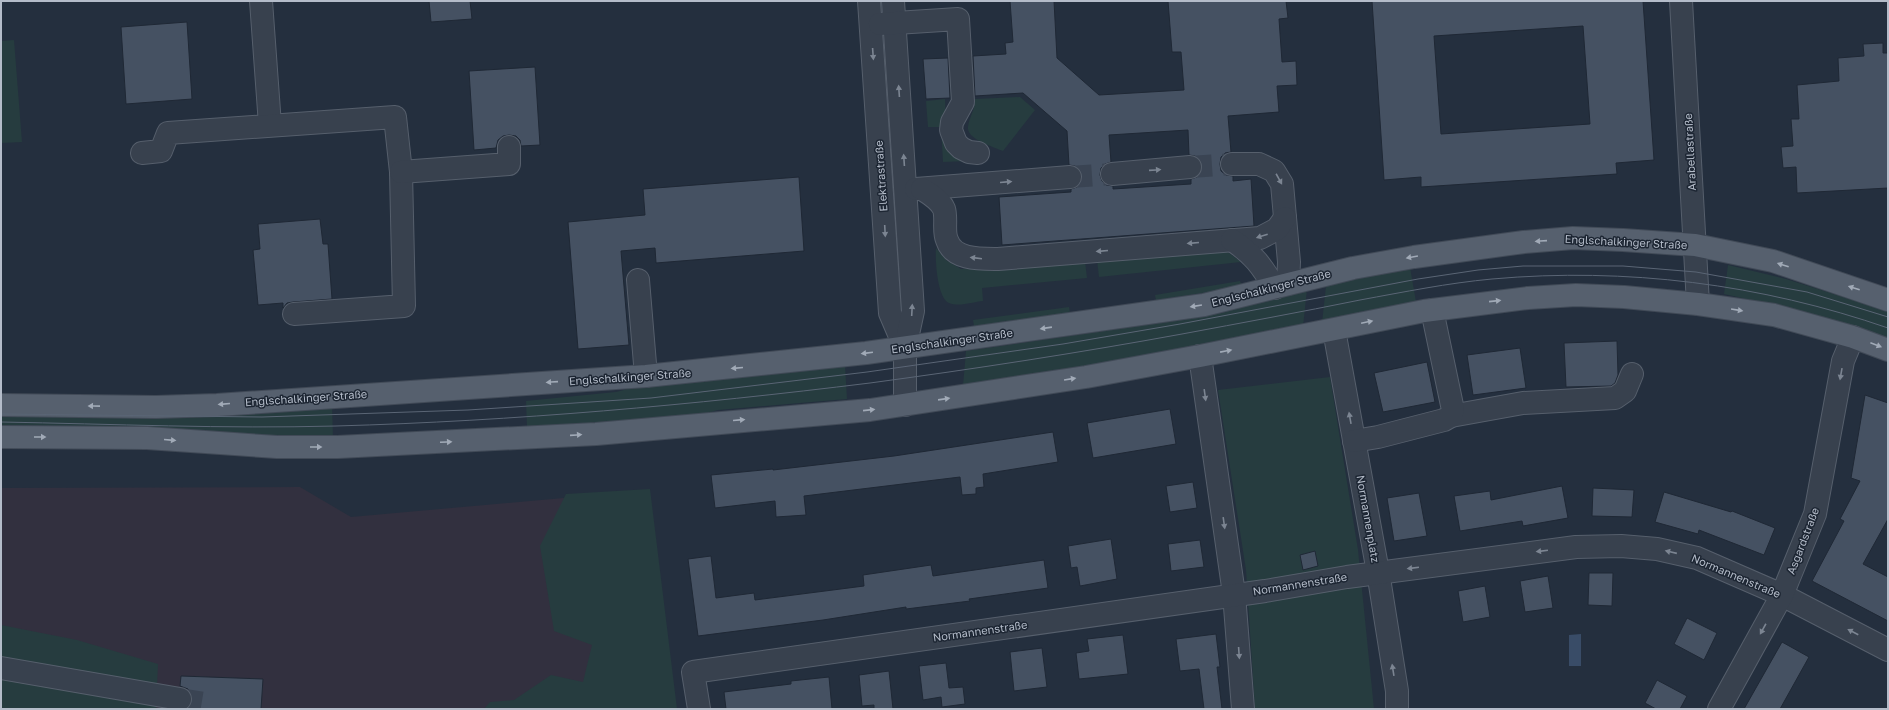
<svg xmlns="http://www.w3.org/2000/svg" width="1889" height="710" font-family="'Golos Text',sans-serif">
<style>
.medical{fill:#32303f}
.green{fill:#263c3f}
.water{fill:#394c67}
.building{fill:#455162;stroke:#1f2835;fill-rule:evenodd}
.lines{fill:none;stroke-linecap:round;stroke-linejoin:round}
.minor-tunnel{stroke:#3a4453;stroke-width:22;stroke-dasharray:22 11;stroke-linecap:butt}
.minor-casing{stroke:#565f6c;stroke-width:24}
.major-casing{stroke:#414a57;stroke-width:24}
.minor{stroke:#38414e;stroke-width:22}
.major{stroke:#56606e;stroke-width:22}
.tram{stroke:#5a6575;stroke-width:1}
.oneway{fill:#7c8592}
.oneway2{fill:#a1aab7}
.labels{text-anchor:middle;stroke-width:3;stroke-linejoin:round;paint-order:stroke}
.street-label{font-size:11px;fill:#b4bcc9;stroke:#1d2633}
</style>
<rect width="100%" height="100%" fill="#242f3e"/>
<path class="medical" d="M300,487l51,30 290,-26 26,218h-666v-221z"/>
<g class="green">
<path d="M14,40l8,102 -21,1v-102z"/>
<path d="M1020,97l15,13 -32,41c-9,-4 -37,-12 -35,-24 1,-10 7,-16 7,-28z"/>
<path d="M945,99l1,30 22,32 -25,1 -2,-35h-13l-2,-26z"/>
<path d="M936,248l10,12 15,9 124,-8 2,17 -105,10 1,13c-10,1 -24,6 -34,2 -12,-5 -14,-44 -13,-55z"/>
<path d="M1224,251l5,2 12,9 -142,15 -2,-17z"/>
<path d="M1728,265l58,14 102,32v27l-75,-24 -89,-20z"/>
<path d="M1410,267l6,35 -94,21 4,-37z"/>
<path d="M1240,281l2,6 -86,13 -1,-5z"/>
<path d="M1307,289l-4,38 -164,30 -176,29 3,-35 213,-31 79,-17z"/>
<path d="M1069,307l1,6 -96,13 -1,-6z"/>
<path d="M845,365l2,34 -129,11 -21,6 -170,11 -1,-26 90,-9 24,-6z"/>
<path d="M1330,377l28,173 16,159h-119l-9,-139 -28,-180z"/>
<path d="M332,404l1,34 -332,-8v-19z"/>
<path d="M650,489l27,220h-193l6,-7 24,-2 37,-25 32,7 9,-37 -38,-14 -14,-85 26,-52z"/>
<path d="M1,625l76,15 81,24 -2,45h-155z"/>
</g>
<path class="water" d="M1581,634v32h-12v-31z"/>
<g class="building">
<path d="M429,1h41l2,18 -41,3z"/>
<path d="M1010,1h44l3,57 42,37 85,-5 -3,-38h-9l-4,-51h118l2,17 -9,1 3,43 14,-1 1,24 -20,1 2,26 -51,4 3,36 -6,1 -4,4 -1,7 1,7 5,4 7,1v5l18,-2 3,47 -252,19 -3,-48 72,-5v-3l6,-2 4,-4 1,-7 -2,-6 -5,-4 -6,-1 -2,-34 -44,-38 -48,3 -2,-40 33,-2 -1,-11 8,-1zM1188,130l1,25 6,1 5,4 2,6 -1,6 -4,5 -6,2v5l-78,5v-3l-7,-1 -4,-4 -2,-6 1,-7 4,-4 6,-2 -2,-27z"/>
<path d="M1372,1h271l11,159 -38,3 1,11 -196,13v-10l-37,3zM1583,26l7,98 -149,10 -7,-98z"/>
<path d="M187,22l5,77 -66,5 -5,-77z"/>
<path d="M1883,43v10h5v135l-91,5 -1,-26 -13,1 -2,-21 12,-1 -2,-27h8l-2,-34 42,-4 -1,-23 26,-2 -1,-12z"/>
<path d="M948,58l2,40 -24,1 -3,-40z"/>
<path d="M535,67l5,78 -19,1 -1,-6 -4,-4 -7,-1 -6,1 -5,4 -2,8 -22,2 -5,-79z"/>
<path d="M799,177l5,74 -148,12 -1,-15 -34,3 8,94 -51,4 -10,-127 77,-7 -2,-26z"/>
<path d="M320,219l3,25h5l4,55 -39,3 -6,1 -4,5v-5l-25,2 -5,-55 7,-1 -2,-25z"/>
<path d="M1617,341l1,34 -3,8 -4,3 -45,1 -2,-44z"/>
<path d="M1520,348l6,40 -53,7 -6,-40z"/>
<path d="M1427,362l8,40 -52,10 -9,-39z"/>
<path d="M1865,395l23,8v116l-25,45 25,13v44l-76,-40 32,-60 -4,-2 20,-38 -9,-3z"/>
<path d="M1170,409l6,35 -83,14 -6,-35z"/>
<path d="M1053,432l5,30 -75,12 1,13 -8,1v6l-14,1 -2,-18 -156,19 2,19 -30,2 -1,-16 -60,7 -4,-33 62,-6v1l121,-14z"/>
<path d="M1193,482l4,26 -27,4 -4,-26z"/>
<path d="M1562,486l6,32 -45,8 -1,-5 -62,10 -6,-35 36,-5 1,9z"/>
<path d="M1593,488l41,2 -2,27 -40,-1z"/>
<path d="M1664,492l67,20 1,-1 43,17 -11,27 -65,-25 -1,4 -43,-12z"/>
<path d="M1419,493l8,43 -33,5 -7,-43z"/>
<path d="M1111,539l6,40 -37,7 -3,-19 -6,1 -3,-22z"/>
<path d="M1200,540l4,27 -33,4 -3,-27z"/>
<path d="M1315,551l3,15 -15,4 -3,-15z"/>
<path d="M711,556l5,42 38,-5 1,7 109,-14 -1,-11 68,-10 2,11 111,-16 4,28 -79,11 1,2 -64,8v-2l-83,13 -125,16 -10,-77z"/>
<path d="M1589,573h24l-1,33 -24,-1z"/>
<path d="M1548,576l5,32 -28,4 -5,-31z"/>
<path d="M1485,586l5,31 -27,5 -5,-31z"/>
<path d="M1687,618l30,15 -13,27 -30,-16z"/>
<path d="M1216,634l4,33h-3l5,42h-18l-5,-40 -19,2 -4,-32z"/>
<path d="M1123,635l5,39 -49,5 -3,-26 13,-2 -2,-12z"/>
<path d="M1782,642l27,15 -29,52h-36z"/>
<path d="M1042,648l5,39 -33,4 -4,-39z"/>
<path d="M946,663l3,25 14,-1 2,17 -23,3 -1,-10 -18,3 -4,-34z"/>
<path d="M889,671l4,38h-19v-4l-12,1 -3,-31z"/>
<path d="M181,676l82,3 -2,30h-74l5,-7v-7l-4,-6 -8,-3z"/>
<path d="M829,677l3,32h-106l-2,-17 67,-8v-3z"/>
<path d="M1657,680l30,16 -7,13h-24l-11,-6z"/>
</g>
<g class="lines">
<g class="minor-tunnel">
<path d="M1190,167l42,-3"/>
<path d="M1070,177l42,-3"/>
<path d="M180,699l24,4"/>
</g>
<g class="minor-casing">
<g id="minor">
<path d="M261,1l9,124"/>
<path d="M869,1l21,312 15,35"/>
<path d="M893,1l20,310 -8,37v57"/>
<path d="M1681,1l17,303"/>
<path d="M880,24l78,-5 5,83 -11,20 -1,8 5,13 5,5 8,4 9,1"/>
<path d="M142,153l19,-2 7,-18 227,-16 6,55 3,134 -110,8"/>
<path d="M1232,164h27l15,7 8,13 7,78 -1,22"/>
<path d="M401,172l108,-8v-17"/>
<path d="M1112,174l78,-7"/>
<path d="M916,189l154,-12"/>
<path d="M922,189c8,5 18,11 22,20 3,10 -1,22 3,31 6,20 33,19 51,19l262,-21 17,-9 8,-11"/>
<path d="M1232,240c22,15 29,25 43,48"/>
<path d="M638,280l8,96"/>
<path d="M1334,330l44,242 19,119v18"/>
<path d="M1200,356l34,238 9,115"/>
<path d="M1451,416l72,-13 92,-5 10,-7 7,-17"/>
<path d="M1354,441l24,-4 66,-17 7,-4 2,-6 -21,-100"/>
<path d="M1,668l179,31"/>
<path d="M699,709l-6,-37 572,-81 82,-14 229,-30 45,-1 36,3 40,9 85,37 106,55"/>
<path d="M1719,709l63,-114 33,-81 28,-153 10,-24"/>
</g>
</g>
<g class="major-casing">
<g id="major">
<path d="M1,405l155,2 61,-2 429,-29 220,-23 338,-48 149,-37 61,-11 110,-15 49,-4 50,2 72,5 78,16 115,39"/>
<path d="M1,437l146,1 130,9h61l258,-13 274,-24 216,-33 114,-21 224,-45 104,-13 48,-3 48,2 74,7 76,11 79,22 35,13"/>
</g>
</g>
<use href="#minor" class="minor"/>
<use href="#major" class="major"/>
<g class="tram">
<path d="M1,414l261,3 206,-7 183,-12 216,-26 196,-28 117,-20 238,-45 60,-9 45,-4h100l73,6 111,20 81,25"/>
<path d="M1,422c112,2 223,7 335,4 179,-5 356,-21 534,-43 104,-14 208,-30 312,-49 59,-11 119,-22 178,-34 44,-8 88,-17 132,-21 134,-12 269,5 396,49"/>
</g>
</g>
<defs><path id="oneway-solid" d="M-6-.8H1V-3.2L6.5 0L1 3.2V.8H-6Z"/></defs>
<g class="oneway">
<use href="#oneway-solid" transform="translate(873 54) rotate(86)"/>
<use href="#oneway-solid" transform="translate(899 91) rotate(-94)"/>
<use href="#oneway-solid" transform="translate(904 160) rotate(-94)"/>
<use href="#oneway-solid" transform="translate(1155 170) rotate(-4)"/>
<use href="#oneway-solid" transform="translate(1279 179) rotate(61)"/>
<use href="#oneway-solid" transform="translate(1006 182) rotate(-5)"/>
<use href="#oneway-solid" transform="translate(885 231) rotate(87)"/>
<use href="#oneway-solid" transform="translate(1262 236) rotate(162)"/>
<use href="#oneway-solid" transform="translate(1193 243) rotate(175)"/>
<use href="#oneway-solid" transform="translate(1102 251) rotate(175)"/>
<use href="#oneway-solid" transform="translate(976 258) rotate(-173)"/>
<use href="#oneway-solid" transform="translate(912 310) rotate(-87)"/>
<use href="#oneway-solid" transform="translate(1841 374) rotate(100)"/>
<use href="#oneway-solid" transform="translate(1205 395) rotate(82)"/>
<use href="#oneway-solid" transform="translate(1350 418) rotate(-100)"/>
<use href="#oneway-solid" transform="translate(1224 523) rotate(82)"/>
<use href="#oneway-solid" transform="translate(1542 551) rotate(173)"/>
<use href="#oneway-solid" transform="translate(1671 552) rotate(-167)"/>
<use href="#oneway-solid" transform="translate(1413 568) rotate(173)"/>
<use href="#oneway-solid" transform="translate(1763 629) rotate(119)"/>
<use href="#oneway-solid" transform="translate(1853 632) rotate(-152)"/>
<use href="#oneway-solid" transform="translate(1239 653) rotate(86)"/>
<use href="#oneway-solid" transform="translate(1393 670) rotate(-99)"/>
</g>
<g class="oneway2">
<use href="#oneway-solid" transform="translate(1541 241) rotate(176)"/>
<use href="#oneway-solid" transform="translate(1412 257) rotate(170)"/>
<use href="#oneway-solid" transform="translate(1783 265) rotate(-162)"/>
<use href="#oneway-solid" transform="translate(1854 288) rotate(-162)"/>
<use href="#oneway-solid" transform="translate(1495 301) rotate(-6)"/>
<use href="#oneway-solid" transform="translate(1196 306) rotate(171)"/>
<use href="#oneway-solid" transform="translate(1737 310) rotate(9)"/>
<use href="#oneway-solid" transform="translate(1367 322) rotate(-12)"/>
<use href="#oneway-solid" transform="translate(1046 328) rotate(172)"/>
<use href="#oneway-solid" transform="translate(1876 345) rotate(21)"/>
<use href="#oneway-solid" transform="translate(1226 351) rotate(-11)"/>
<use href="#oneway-solid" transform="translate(867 353) rotate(173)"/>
<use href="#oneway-solid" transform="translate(737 368) rotate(175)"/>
<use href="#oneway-solid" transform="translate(1070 379) rotate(-9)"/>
<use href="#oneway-solid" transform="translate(552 382) rotate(176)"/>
<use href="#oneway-solid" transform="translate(944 399) rotate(-8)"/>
<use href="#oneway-solid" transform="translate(224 404) rotate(175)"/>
<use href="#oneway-solid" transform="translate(94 406) rotate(-179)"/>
<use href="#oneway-solid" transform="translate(869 410) rotate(-6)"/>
<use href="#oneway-solid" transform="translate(739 420) rotate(-5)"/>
<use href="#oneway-solid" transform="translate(576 435) rotate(-4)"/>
<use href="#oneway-solid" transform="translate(40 437)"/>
<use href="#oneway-solid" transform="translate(170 440) rotate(5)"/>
<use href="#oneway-solid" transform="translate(446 442) rotate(-3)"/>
<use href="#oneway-solid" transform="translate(316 447)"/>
</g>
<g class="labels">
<g class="street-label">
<text transform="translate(1690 152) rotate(-93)" y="4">Arabellastraße</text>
<text transform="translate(881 176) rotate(-94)" y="4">Elektrastraße</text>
<text transform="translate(1626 242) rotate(3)" y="4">Englschalkinger Straße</text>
<text transform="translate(1271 288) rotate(-14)" y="4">Englschalkinger Straße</text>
<text transform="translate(952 341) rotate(-8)" y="4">Englschalkinger Straße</text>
<text transform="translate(630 377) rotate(-4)" y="4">Englschalkinger Straße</text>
<text transform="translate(306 398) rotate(-4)" y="4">Englschalkinger Straße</text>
<text transform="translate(1368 519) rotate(80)" y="4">Normannenplatz</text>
<text transform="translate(1803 541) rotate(-69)" y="4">Asgardstraße</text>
<text transform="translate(1736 576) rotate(23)" y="4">Normannenstraße</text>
<text transform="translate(1300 584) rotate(-9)" y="4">Normannenstraße</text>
<text transform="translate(980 631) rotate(-8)" y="4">Normannenstraße</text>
</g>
</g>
<rect width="1889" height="710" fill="none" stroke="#b4bcc9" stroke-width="4"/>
</svg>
